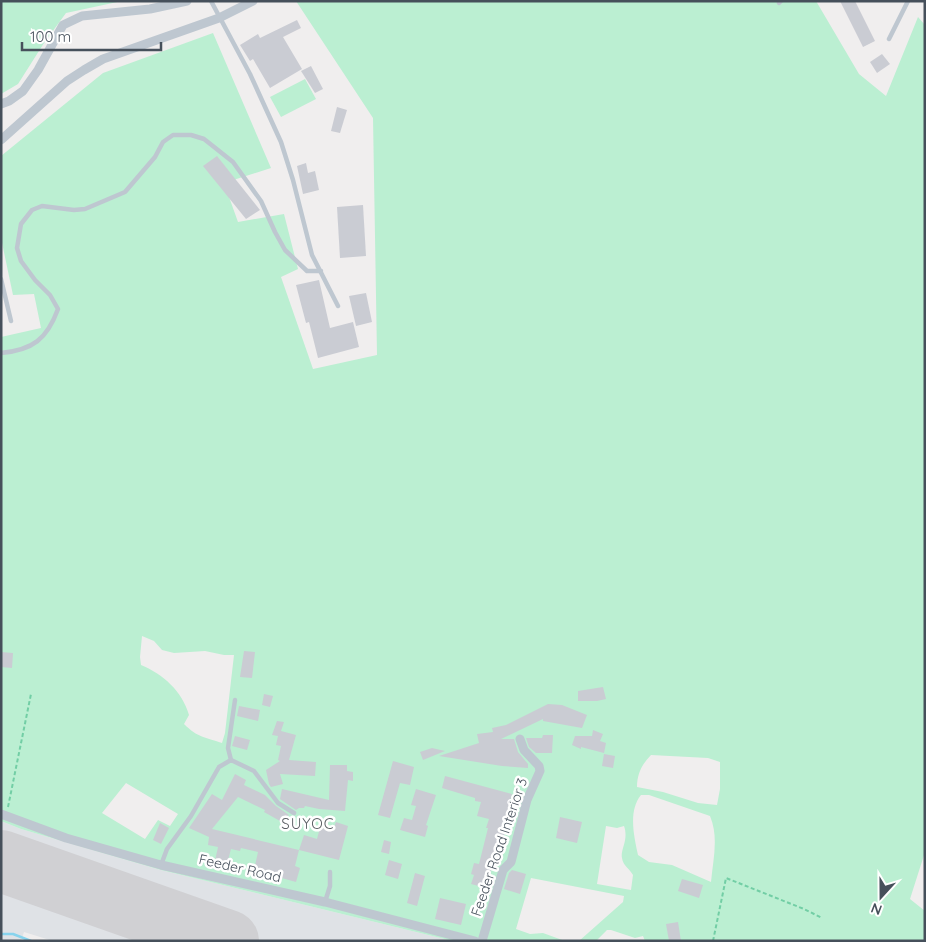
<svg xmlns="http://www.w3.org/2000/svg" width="926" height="942" font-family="Quicksand,sans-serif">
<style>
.airport{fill:#dfe2e6}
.green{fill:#bbefd2;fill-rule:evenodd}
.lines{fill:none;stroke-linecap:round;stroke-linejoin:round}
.stream{stroke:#87d3ed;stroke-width:2.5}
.runway{stroke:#d0d0d3;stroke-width:62}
.building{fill:#caccd3}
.path{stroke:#72cea5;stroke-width:2;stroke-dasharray:4 2.5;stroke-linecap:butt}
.service{stroke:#bec7d0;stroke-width:4.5}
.minor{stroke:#bec7d0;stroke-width:9}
.labels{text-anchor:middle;stroke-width:5;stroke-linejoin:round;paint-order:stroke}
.street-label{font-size:14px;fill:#46505b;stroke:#fff}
.neighbourhood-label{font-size:15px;letter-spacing:1px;fill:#5a5e63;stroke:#fff}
</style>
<rect width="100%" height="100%" fill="#f0eeee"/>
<path class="airport" d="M1,821l20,8 140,41 292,71h-400l-29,-9 -3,9h-20z"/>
<g class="green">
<path d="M1,1h121l-56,12 -22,30 -26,41 -17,10z"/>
<path d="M296,1h520l43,73 27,22 32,-79 7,8v827l-15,47 15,12v30h-280l-2,-5 -8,2 -24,-8h-4l-11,11h-17l44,-39 1,-6 -93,-18 -15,51 14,5 13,-1 22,8h-112l-292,-71 -140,-41 -20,-8v-484l40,-9 -7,-34 -21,1 -12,-57v-82l102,-83 110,-40 58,135 -47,15 14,39 46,-8 14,55 -17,8 32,92 64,-14 -4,-237zM142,636l12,5 8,9 12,3 31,-2 19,4h10l-9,78 -3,10c-17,-6 -24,-5 -38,-19l5,-9c-7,-24 -26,-41 -48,-50l-1,-8zM651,755l57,3 12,4v27l-3,16 -19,-2 -35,-11 -26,-5c0,-13 5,-23 14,-32zM126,783l52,31 -8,12 -12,-6 -13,19 -43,-26zM641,795h8l61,21c9,21 3,44 1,66l-39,-17 -23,-3 -11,-7c-4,-19 -10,-44 3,-60zM606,826l11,2 7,-2c5,14 -4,24 -2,32 1,8 8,11 11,17l-2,15 -34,-6z"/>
<path d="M305,79l11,20 -35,18 -11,-20z"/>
</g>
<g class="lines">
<path class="stream" d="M1,934h12l18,7"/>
<path class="runway" d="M1,861l227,80"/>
</g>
<g class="building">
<path d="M840,1h15l20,40 -12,6z"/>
<path d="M297,20l4,8 -18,9 19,32 -32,19 -17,-29 -3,2 -10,-16 18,-11 2,4z"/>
<path d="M882,54l8,10 -13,9 -7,-11z"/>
<path d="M311,66l12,23 -8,4 -14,-22z"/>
<path d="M337,107l10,3 -7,23 -9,-2z"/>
<path d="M217,156l43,54 -14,9 -43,-53z"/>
<path d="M306,163l2,10 7,-2 4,19 -16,4 -6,-28z"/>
<path d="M363,205l3,51 -26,2 -3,-51z"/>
<path d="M319,280l11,48 23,-6 6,25 -41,11 -9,-36 -3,1 -10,-38z"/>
<path d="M366,293l6,29 -16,4 -7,-30z"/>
<path d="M244,651l11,1 -3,26 -12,-1z"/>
<path d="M1,652l12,1 -1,15 -11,-1z"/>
<path d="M603,687l3,12 -9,2h-19v-10z"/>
<path d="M264,694l9,2 -3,11 -8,-2z"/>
<path d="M548,704l14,1 25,10 -5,13 -39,-7v-2l-42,20h13l4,13 10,12v4l-26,-2 -63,-10 40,-13 -2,-9 16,-2 -1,-4 14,-3z"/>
<path d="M239,706l21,4 -2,11 -21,-5z"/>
<path d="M277,721l7,1 -3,9 15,4 -7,25 27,2 -1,14 -35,-2 3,10 -12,3 -2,-3 -3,-14 14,-9 -2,-1 3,-14 -5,-1 2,-9 -6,-1z"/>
<path d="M593,730l10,4 -3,7 6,2 -2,10 -23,-6v2l-9,-4 3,-9h17z"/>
<path d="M543,735h10l-1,18h-16l-7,-6 -3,-9h16z"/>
<path d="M235,736l15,4 -3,10 -15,-4z"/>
<path d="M432,748l13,3 -22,9 -3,-8z"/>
<path d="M604,754l11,2 -2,12 -11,-2z"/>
<path d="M393,761l21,6 -4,18 -10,-2 -10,35 -12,-3z"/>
<path d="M330,765h17v6l6,1v9l-5,-1 -3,31 -26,-2 -14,-3 -1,2h-5l-3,2 -16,-11 2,-10 47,11z"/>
<path d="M235,774l11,6 -2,5 21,10 11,11 13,9 -9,6 -16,-9 1,-2 -27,-13 -26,32 87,21 -4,16 5,2 -4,14 -18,-5 -1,3 -8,-3 1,-3 -16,-4 4,-18 -17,-4 -1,3 -9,-2 -5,19 -12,-3 4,-18 -10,-2 1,-8 -20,-9 23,-34 10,6z"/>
<path d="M445,776l67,18 -5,19 7,2 -5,19 -4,-1 -6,24 -4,-1 -9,32 -15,-4 3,-9 -3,-1 3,-11 5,1 9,-36h-2l3,-9 -12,-3 4,-14 -6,-1v-3l-33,-10z"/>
<path d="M416,789l20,6 -10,30 2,1 -3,11 -25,-7 4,-12 8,2 4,-14 -5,-1z"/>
<path d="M560,817l22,5 -5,21 -21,-5z"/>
<path d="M336,822l12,4 -9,34 -40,-10 5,-15 13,4 4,-15 13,3z"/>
<path d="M160,823l9,5 -8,16 -8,-4z"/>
<path d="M384,840l7,2 -2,12 -8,-2z"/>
<path d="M389,860l13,4 -4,15 -13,-4z"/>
<path d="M512,870l14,4 -6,20 -16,-5 5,-16z"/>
<path d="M415,873l10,3 -8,30 -10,-3z"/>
<path d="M682,879l21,6 -4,13 -21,-7z"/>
<path d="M440,898l26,6 -5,21 -26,-6z"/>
<path d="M678,922l3,19h-12l-3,-17z"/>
</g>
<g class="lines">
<g class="path">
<path d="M8,807l23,-113"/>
<path d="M713,941l13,-63 78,31 18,9"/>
</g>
<g class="service">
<path d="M211,1l39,73 31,68 12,38 19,75 26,51"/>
<path d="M779,3l2,-2"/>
<path d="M889,39l19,-38"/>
<path d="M1,279l10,42"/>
<path d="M1,353c32,-3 46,-14 57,-44l-8,-14 -15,-15 -14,-19 -4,-13 4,-24 11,-14 10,-4 32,4 11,-1 40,-17 30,-35 8,-15 10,-7h18l13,4 29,23 28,39 14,31 10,18 22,21h14"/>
<path d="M231,760l-3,-12 7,-48"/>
<path d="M161,865l6,-16 24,-33 28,-49 12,-7 23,11 24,32 16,10"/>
<path d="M325,902l5,-16v-14"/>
</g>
<g class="minor">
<path d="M1,104l8,-3 14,-10 15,-21 25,-45 19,-9 68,-7 37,-8"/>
<path d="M1,140l66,-59 17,-11 19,-11 116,-41 34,-17"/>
<path d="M1,814l65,24 95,27 164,37 150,39"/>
<path d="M482,941l21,-71 8,-8 16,-62 13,-29 -1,-5 -15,-16 -4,-11"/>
</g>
</g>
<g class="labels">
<g class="street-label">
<text transform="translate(499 847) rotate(-71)" y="5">Feeder Road Interior 3</text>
<text transform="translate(240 868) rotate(13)" y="5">Feeder Road</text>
</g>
<g class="neighbourhood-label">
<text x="308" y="829">SUYOC</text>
</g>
</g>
<rect width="926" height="942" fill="none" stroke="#46505b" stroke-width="5"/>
<g transform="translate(881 897) rotate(201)" stroke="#ffffff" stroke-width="4" paint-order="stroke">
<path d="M0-4L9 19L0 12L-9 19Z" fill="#46505b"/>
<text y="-8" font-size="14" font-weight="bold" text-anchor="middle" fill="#46505b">N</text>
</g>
<path d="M22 42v8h139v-8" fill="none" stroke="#46505b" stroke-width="2.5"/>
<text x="30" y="42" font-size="15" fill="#46505b" stroke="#ffffff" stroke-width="4" paint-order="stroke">100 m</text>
</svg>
